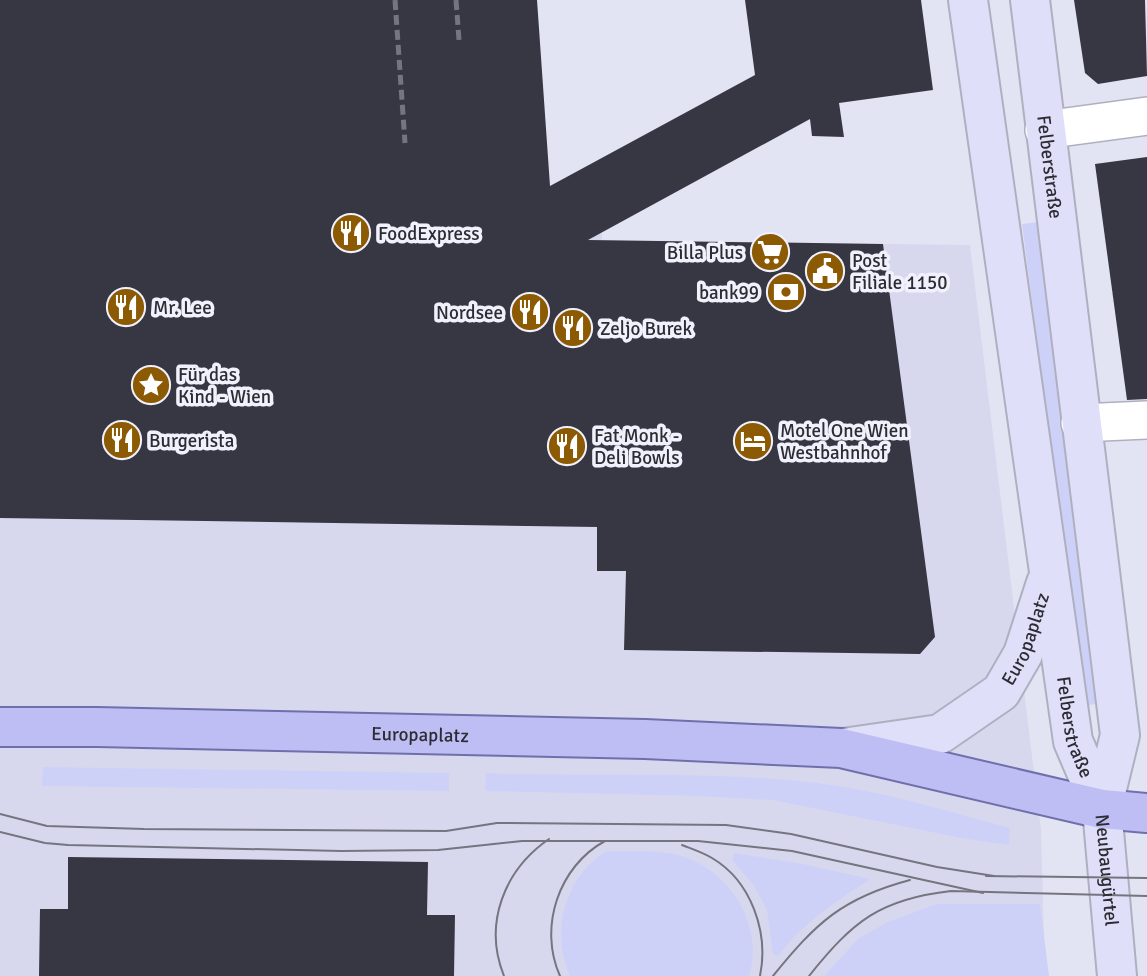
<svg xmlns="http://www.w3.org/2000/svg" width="1147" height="976" font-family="Signika,sans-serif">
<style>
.built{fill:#d7d8ee}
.green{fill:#ced1f7}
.building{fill:#363742}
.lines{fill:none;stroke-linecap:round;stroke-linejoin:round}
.minor-casing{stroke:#afb0bf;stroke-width:40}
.secondary-casing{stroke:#afb0bf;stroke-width:42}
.primary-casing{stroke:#6f6fac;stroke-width:42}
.minor{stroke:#fff;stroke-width:37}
.secondary{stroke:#dfdffa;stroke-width:38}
.primary{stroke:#bebef5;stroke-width:38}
.tram{stroke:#75757f;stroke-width:2}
.rail{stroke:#75757f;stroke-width:5;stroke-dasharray:10 5;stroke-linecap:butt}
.labels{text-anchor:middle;stroke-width:7;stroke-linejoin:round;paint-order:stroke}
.street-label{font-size:19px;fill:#2c2c32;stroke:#f0f1fd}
.poi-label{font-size:19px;fill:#2c2c32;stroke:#f0f1fd;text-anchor:start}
</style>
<rect width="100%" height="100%" fill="#e3e4f3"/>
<path class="built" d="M602,220v20l368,5 71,585 4,146h-1045v-754z"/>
<g class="green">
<path d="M1038,222l62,481 -16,3 -62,-482z"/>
<path d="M43,767l406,6v18l-407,-5z"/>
<path d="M486,773c110,4 221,-3 331,10 66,8 130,28 193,45l-1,17 -48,-7 -188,-38 -76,-4 -212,-5z"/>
<path d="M607,851c24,1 52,-2 75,5 48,15 83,70 67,120h-179c-20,-44 -5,-101 37,-125z"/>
<path d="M734,853l69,11 67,15c-36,24 -65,42 -92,77l-5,-2 -6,-44 -14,-26 -21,-24z"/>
<path d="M936,904h104l9,72h-225l35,-38 29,-16z"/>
</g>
<g class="building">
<path d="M0,0h537l13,186 205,-111 -10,-75h176l12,90 -94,13 5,34 -32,-1 -2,-17 -222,121 295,4 52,393 -15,17 -296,-4 2,-79h-29v-44l-597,-9z"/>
<path d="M1074,0h71l2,76 -49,8 -13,-11z"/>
<path d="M1147,157v242l-20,1 -32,-236z"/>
<path d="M68,857l360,5 -1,53h28l-1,61h-415l1,-67h28z"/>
</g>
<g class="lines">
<g class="minor-casing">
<g id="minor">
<path d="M1044,130l103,-14"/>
<path d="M1080,423l67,-3"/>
</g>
</g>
<g class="secondary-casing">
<g id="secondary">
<path id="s1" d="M968,0l105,741 29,68"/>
<path id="s2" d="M1030,0l90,735 -18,74 15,167"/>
<path id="s3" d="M843,748l97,-14 61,-42 22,-38 23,-71"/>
</g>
</g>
<g class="primary-casing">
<g id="primary">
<path id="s4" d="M0,727h97l548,12 196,9 261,61 45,4"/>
</g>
</g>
<use href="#minor" class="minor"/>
<use href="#secondary" class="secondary"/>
<use href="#primary" class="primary"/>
<g class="tram">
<path d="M0,814l47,12 97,3 302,2 51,-8 229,2 65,9 146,33 57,9"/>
<path d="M0,832l45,11 23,2 273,6 97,-1 84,-9h176l94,10 191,42"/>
<path d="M682,845c10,4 20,7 30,13 39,23 57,74 48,118"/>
<path d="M986,876l161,2"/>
<path d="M504,976c-21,-52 0,-106 45,-137"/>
<path d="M560,976c-22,-49 -1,-110 45,-135"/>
<path d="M773,976c43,-53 69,-78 137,-96"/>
<path d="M809,976c44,-55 71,-77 142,-85l196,5"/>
</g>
<g class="rail">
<path d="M395,0l10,143"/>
<path d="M456,0l3,40"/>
</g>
</g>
<defs>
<g id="restaurant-disc" transform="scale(2.0125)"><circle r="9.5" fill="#8b5a02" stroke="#f0f1fd"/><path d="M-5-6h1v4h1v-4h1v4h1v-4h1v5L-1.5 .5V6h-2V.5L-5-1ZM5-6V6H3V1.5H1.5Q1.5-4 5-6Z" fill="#fff"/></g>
<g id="supermarket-disc" transform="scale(2.0125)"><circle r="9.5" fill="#8b5a02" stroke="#f0f1fd"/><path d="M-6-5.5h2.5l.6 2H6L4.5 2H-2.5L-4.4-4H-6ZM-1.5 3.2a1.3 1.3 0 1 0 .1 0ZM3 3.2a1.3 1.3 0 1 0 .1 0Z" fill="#fff"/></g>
<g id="civic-disc" transform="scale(2.0125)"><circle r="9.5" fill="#8b5a02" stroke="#f0f1fd"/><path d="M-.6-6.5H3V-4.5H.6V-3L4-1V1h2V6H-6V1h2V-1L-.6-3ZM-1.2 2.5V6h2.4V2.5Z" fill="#fff"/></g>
<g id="bank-disc" transform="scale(2.0125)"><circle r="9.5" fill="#8b5a02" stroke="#f0f1fd"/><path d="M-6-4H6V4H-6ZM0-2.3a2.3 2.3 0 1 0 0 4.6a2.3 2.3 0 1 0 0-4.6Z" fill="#fff"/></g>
<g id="sight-disc" transform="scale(2.0125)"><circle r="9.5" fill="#8b5a02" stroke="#f0f1fd"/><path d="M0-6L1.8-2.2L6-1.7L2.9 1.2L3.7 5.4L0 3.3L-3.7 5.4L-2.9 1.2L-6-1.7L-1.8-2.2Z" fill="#fff"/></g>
<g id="hotel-disc" transform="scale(2.0125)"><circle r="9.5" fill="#8b5a02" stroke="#f0f1fd"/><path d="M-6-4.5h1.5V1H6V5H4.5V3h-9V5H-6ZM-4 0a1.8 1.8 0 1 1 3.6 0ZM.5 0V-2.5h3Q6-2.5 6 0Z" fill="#fff"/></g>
</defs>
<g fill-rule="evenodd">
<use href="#restaurant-disc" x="351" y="233"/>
<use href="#supermarket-disc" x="770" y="252"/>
<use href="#civic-disc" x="825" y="271"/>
<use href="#bank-disc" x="786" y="292"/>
<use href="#restaurant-disc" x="126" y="307"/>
<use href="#restaurant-disc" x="530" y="312"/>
<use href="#restaurant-disc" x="573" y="328"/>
<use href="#sight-disc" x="151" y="385"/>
<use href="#restaurant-disc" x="122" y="440"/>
<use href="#hotel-disc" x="753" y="441"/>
<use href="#restaurant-disc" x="567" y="446"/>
</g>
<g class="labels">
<g class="street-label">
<text dy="7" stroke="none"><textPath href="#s2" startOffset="168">Felberstraße</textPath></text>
<text dy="7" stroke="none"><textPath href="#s3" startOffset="231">Europaplatz</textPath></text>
<text dy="7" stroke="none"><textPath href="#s1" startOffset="735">Felberstraße</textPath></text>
<text dy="7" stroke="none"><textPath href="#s4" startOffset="420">Europaplatz</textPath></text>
<text dy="7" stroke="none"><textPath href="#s2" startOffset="878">Neubaugürtel</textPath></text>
</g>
<g class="poi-label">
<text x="378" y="240">FoodExpress</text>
<text x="743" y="259" text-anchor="end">Billa Plus</text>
<text x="852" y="267">Post<tspan x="852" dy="22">Filiale 1150</tspan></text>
<text x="759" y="299" text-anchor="end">bank99</text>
<text x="153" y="314">Mr. Lee</text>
<text x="503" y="319" text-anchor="end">Nordsee</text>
<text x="600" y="335">Zeljo Burek</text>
<text x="178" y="381">Für das<tspan x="178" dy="22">Kind - Wien</tspan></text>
<text x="780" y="437">Motel One Wien<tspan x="780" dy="22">Westbahnhof</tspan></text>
<text x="594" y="442">Fat Monk -<tspan x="594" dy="22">Deli Bowls</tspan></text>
<text x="149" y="447">Burgerista</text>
</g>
</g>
</svg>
